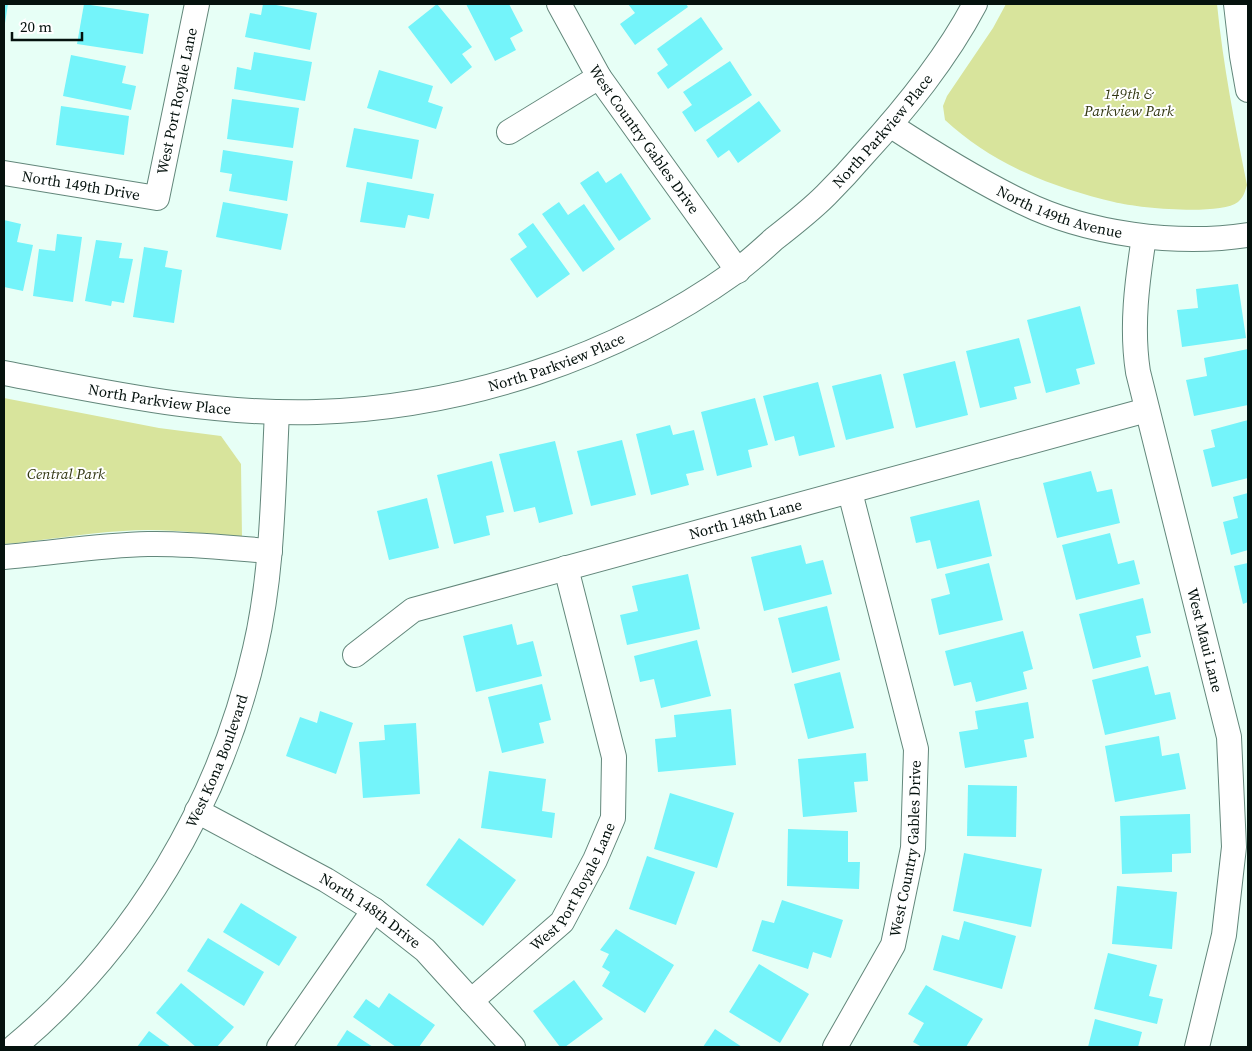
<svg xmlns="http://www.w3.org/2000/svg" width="1252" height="1051" font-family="'Source Serif 4',serif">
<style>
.green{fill:#d8e49c}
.building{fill:#74f4fa}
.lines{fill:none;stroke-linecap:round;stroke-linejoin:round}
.minor-casing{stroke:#63877b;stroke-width:26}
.minor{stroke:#fff;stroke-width:24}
.labels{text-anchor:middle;stroke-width:4;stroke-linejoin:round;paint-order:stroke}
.park-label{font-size:15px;font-style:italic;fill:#323712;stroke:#fff}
.street-label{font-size:15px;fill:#05120e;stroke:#fff}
</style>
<rect width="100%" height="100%" fill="#e7fff6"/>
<g class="green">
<path d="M1006,4h211c6,61 18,121 30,181 -2,6 -3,12 -9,17 -18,14 -101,6 -124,0 -30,-7 -62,-17 -90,-30 -29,-13 -55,-30 -79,-52l-2,-14 4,-10 46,-68z"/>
<path d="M4,398l155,30 62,8 20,28 1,74c-39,-5 -79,-10 -119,-7 -40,2 -79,10 -119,13z"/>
</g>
<g class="building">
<path d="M4,4h4l-3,19h-1z"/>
<path d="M84,4l65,10 -6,40 -66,-10z"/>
<path d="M263,4h8l46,9 -7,37 -65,-13 5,-24 11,2z"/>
<path d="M437,4l35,43 -10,7 10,13 -21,17 -43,-57z"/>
<path d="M466,4h43l14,27 -13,7 6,12 -21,11z"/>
<path d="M628,4h58l2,3 -53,38 -15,-21 15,-11z"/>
<path d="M701,17l22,32 -55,40 -11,-16 11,-8 -11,-16z"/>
<path d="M254,52l58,10 -7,39 -71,-12 3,-22 14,3z"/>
<path d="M71,55l55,11 -4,17 14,3 -5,24 -68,-14z"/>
<path d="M730,61l22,34 -57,37 -13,-20 10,-7 -9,-13z"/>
<path d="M379,70l54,16 -5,16 15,5 -7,22 -69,-21z"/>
<path d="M232,99l67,9 -6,40 -66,-9z"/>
<path d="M759,101l22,30 -43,32 -9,-13 -11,8 -12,-18z"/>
<path d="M61,106l68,10 -5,39 -68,-10z"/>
<path d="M354,128l65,12 -7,39 -66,-12z"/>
<path d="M223,150l70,11 -6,40 -58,-10 3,-17 -12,-2z"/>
<path d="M598,171l8,12 15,-10 30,46 -32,22 -39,-58z"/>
<path d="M367,182l67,12 -5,25 -21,-4 -3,13 -45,-6z"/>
<path d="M223,202l65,12 -7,36 -65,-13z"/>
<path d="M559,202l9,13 16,-11 31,45 -32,23 -41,-58z"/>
<path d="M4,220l17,4 -4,18 16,3 -10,46 -19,-4z"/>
<path d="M533,223l37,51 -33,24 -27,-39 17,-12 -9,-13z"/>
<path d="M57,234l25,3 -9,65 -40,-6 6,-47 16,2z"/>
<path d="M96,240l26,3 -3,15 14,1 -9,44 -12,-2 -1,5 -26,-5z"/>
<path d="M144,247l24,4 -3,16 17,3 -8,53 -41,-6z"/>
<path d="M1238,284l8,54 -64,9 -5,-37 21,-2 -2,-19z"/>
<path d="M1080,306l15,58 -19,5 4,15 -34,9 -19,-73z"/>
<path d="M1019,338l12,45 -17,4 3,12 -37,9 -14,-57z"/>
<path d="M1248,349v56l-54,11 -8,-36 21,-4 -3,-18z"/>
<path d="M955,361l13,54 -52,13 -13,-54z"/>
<path d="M881,374l13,54 -48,12 -14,-54z"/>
<path d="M818,382l17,65 -36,9 -5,-20 -19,5 -12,-45z"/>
<path d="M755,398l13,47 -20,5 4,17 -35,9 -16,-64z"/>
<path d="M1248,420v58l-36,9 -9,-37 12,-3 -4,-17z"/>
<path d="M670,425l3,10 21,-5 10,40 -18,4 3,11 -38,10 -15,-61z"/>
<path d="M622,440l14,55 -45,11 -14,-55z"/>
<path d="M555,441l18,73 -34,9 -4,-16 -21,5 -15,-58z"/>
<path d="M492,461l12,51 -18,4 4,19 -36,9 -17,-69z"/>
<path d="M1091,471l6,21 15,-3 8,34 -63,15 -14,-55z"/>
<path d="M1248,493v57l-17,5 -8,-33 15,-4 -5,-21z"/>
<path d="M427,498l12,50 -50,12 -12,-49z"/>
<path d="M979,500l13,56 -55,13 -7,-29 -14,3 -6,-26z"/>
<path d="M1110,533l8,31 16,-4 6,24 -64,16 -14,-55z"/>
<path d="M801,545l5,19 17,-4 9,34 -68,17 -13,-54z"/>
<path d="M989,563l14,57 -64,15 -8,-36 19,-5 -5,-20z"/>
<path d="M1248,563v39l-5,2 -9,-38z"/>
<path d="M688,574l12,55 -73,16 -7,-30 18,-4 -6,-25z"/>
<path d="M1143,598l8,35 -15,3 5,21 -48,12 -14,-55z"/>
<path d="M827,606l13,54 -48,13 -14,-55z"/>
<path d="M512,624l5,21 16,-4 9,35 -66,16 -13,-56z"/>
<path d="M1023,631l10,38 -10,3 4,17 -51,13 -5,-20 -17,4 -9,-35z"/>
<path d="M697,640l14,56 -50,12 -7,-29 -14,3 -6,-26z"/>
<path d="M1148,666l7,29 15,-3 6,27 -71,16 -13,-55z"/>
<path d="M840,672l14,56 -46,11 -14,-55z"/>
<path d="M542,684l9,36 -12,3 5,20 -42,10 -14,-56z"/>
<path d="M1028,702l6,36 -10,2 3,17 -62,11 -6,-36 19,-3 -3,-18z"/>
<path d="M731,709l5,56 -78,7 -3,-33 21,-2 -2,-22z"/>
<path d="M320,711l33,12 -17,51 -50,-18 14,-39 17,6z"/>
<path d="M416,723l4,71 -57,4 -4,-56 26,-2 -1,-15z"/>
<path d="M1159,736l3,20 17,-3 7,36 -71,13 -10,-56z"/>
<path d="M866,753l2,28 -14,1 3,30 -54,5 -5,-58z"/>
<path d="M489,771l57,8 -4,32 13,2 -3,25 -71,-10z"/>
<path d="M968,785l49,1 -1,51 -49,-1z"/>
<path d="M670,793l64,20 -17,55 -63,-19z"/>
<path d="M1190,814l1,39 -19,1v18l-50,2 -2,-58z"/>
<path d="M788,829l60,2v31h12l-1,27 -72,-3z"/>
<path d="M459,838l57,42 -33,46 -57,-41z"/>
<path d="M964,853l78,16 -11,58 -78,-16z"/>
<path d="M647,856l48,16 -19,53 -47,-16z"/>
<path d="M1117,886l60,6 -5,57 -60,-5z"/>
<path d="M782,900l61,20 -12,38 -18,-6 -5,17 -56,-18 10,-31 12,3z"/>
<path d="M241,903l56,34 -18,29 -56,-34z"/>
<path d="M964,921l52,15 -14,53 -69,-19 9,-35 17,5z"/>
<path d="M616,929l58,36 -29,48 -43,-27 8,-14 -8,-5 7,-13 -9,-4z"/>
<path d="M208,938l56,34 -20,34 -57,-35z"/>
<path d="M1108,953l49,12 -8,31 14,3 -6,25 -63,-15z"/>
<path d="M759,964l50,30 -29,49 -51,-31z"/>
<path d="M574,980l29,39 -38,28h-5l-27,-36z"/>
<path d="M181,983l53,44 -17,20h-21l-40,-34z"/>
<path d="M926,985l57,34 -17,28h-44l-9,-5 11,-19 -16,-9z"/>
<path d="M389,993l46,32 -16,22h-23l-43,-30 13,-18 13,9z"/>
<path d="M1095,1019l47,13 -4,15h-50z"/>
<path d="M715,1029l27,18h-39z"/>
<path d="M347,1030l26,17h-37z"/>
<path d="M149,1031l22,16h-34z"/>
</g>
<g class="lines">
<g class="minor-casing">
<g id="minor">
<path id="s1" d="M559,4l40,73 139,194"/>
<path d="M1236,4l6,52 6,34"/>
<path id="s2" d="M890,125c43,28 86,55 132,77 65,32 154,44 226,33"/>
<path d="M509,132l90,-55"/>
<path id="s3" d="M4,173l153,25 40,-194"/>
<path id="s4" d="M1144,237c-7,45 -13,90 -6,135l91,365 5,110 -10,88 -27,112"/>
<path id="s5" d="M4,373c106,20 204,42 313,39 148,-5 298,-54 418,-140 14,-10 27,-22 39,-33 18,-14 36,-28 52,-44 13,-13 26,-27 38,-41 42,-46 82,-95 111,-150"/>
<path d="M4,557c48,-4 96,-12 144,-13 41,-1 81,4 122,7"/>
<path id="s6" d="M355,655l58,-45 734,-200"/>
<path id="s7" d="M197,811l129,69 48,30 51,40 88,97"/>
<path id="s8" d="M471,1001l91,-79 33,-62 18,-42 1,-61 -48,-189"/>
<path id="s9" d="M14,1047c121,-101 206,-244 241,-398 18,-77 18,-158 22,-237"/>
<path d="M279,1047l95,-137"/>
<path id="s10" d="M835,1047l58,-102 20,-97 3,-99 -66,-257"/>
</g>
</g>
<use href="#minor" class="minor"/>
</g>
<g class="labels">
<g class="park-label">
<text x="1129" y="99">149th &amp;<tspan x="1129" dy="17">Parkview Park</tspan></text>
<text x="66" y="479">Central Park</text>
</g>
<g class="street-label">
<text dy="5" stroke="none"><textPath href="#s3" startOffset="254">West Port Royale Lane</textPath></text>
<text dy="5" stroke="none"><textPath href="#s5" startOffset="968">North Parkview Place</textPath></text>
<text dy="5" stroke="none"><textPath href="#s1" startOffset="160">West Country Gables Drive</textPath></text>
<text dy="5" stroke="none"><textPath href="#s3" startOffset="78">North 149th Drive</textPath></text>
<text dy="5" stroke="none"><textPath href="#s2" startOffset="192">North 149th Avenue</textPath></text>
<text dy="5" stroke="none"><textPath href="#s5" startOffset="562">North Parkview Place</textPath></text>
<text dy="5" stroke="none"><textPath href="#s5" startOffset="158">North Parkview Place</textPath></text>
<text dy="5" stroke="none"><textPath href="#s6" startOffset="418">North 148th Lane</textPath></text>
<text dy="5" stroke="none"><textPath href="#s4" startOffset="412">West Maui Lane</textPath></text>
<text dy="5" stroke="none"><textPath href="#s9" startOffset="355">West Kona Boulevard</textPath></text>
<text dy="5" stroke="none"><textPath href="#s10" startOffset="215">West Country Gables Drive</textPath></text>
<text dy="5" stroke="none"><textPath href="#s8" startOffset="156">West Port Royale Lane</textPath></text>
<text dy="5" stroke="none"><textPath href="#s7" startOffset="200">North 148th Drive</textPath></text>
</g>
</g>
<rect width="1252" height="1051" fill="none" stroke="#05120e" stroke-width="10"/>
<path d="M12 32v8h70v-8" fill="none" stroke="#05120e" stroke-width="2.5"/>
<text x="20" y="32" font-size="15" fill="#05120e" stroke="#ffffff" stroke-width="4" paint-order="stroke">20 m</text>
</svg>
